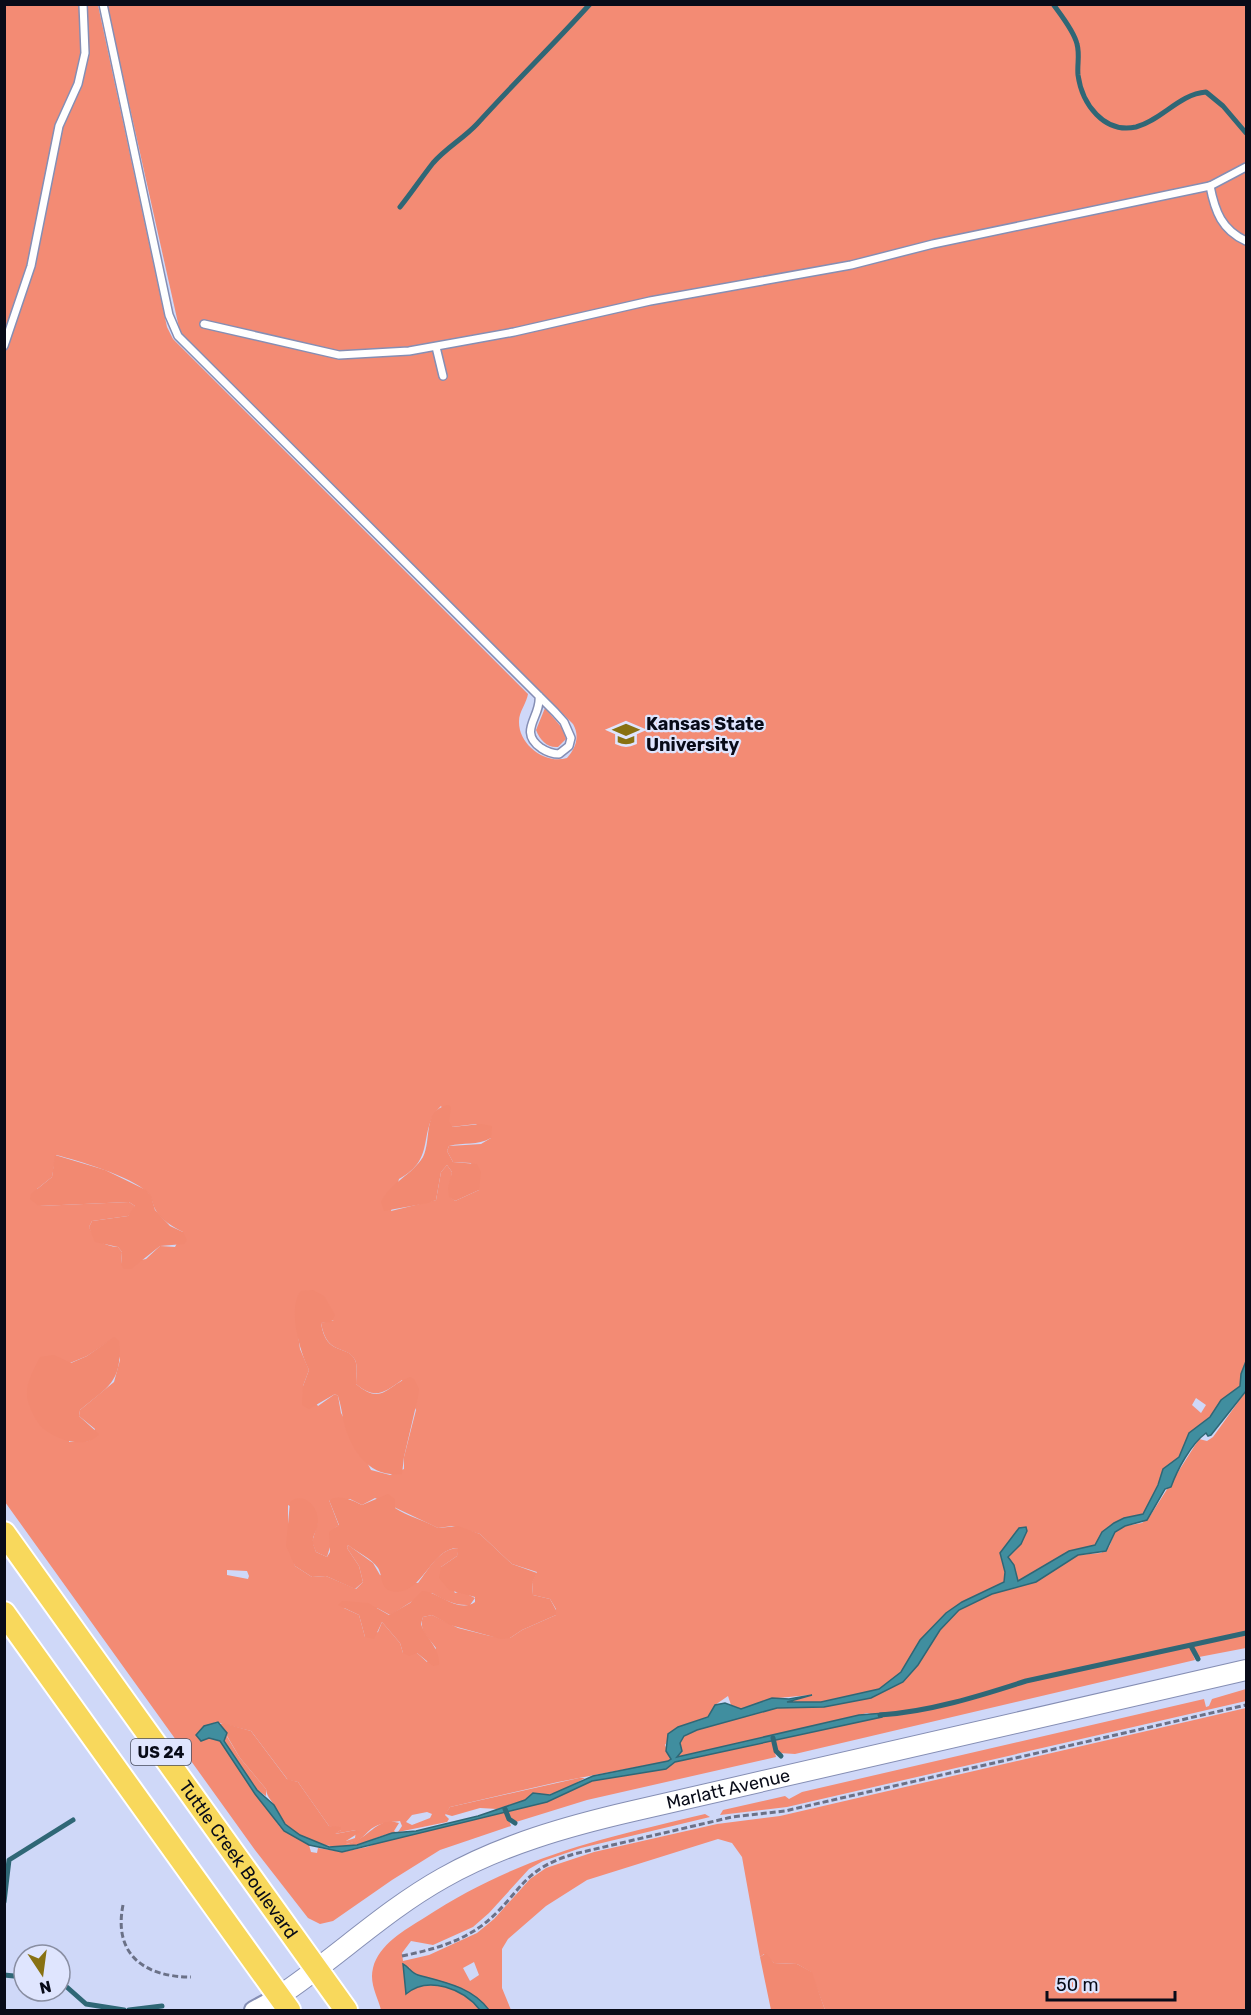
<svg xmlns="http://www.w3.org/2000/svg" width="1251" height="2015" font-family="Rubik,sans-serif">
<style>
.green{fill:#f38b74;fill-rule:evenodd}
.forest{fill:#f28971}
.water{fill:#408e9f;stroke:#2f6776;stroke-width:1.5}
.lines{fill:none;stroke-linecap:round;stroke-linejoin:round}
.stream{stroke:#2f6776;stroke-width:5}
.service-casing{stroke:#858eb4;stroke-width:10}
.tertiary-casing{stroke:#858eb4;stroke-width:20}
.secondary-casing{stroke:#858eb4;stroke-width:22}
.trunk-casing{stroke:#fff;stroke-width:26}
.path{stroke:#6b7187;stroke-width:3;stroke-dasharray:6 3;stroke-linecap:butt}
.service{stroke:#fff;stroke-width:7}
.tertiary{stroke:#fff;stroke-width:16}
.secondary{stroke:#fff;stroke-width:20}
.trunk{stroke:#f8d85c;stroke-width:22}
.labels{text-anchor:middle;stroke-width:4.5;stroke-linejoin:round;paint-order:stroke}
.shield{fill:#dfe5fe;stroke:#484c5d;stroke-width:1.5}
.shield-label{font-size:16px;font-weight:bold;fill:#080b18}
.poi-label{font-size:18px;font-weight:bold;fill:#080b18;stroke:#dfe5fe;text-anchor:start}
.street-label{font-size:18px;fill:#080b18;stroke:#dfe5fe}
</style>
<rect width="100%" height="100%" fill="#cfd8f8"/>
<g class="green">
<path d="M4,5h94l69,322 6,12 355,355c-1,8 -9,18 -9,27 -1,23 26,44 48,37 9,-10 13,-22 6,-34l-393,-392 -73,-327h1139v1356l-6,25 -16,12 -14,19 -21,16 -10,24 -17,15 -4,13 -15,29 -19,4 -10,5 -11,9 -8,13 -26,6 -51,30 -10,-24 13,-13 6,-13 -8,-3 -19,25 5,19 -1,10 -42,20 -16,11 -26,27 -19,32 -22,17 -58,13h-34l23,-7 -32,3 -37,11 -10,-4 -3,-9 -13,9 -7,12 -30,10 -13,18 6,14 -3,2 -110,21 -108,25 -5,8 4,4 -2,3 -49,10 4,-6 -2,-5c-9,1 -21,2 -29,8 -9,8 -11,13 -25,15v-3l9,-3 1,-8 -22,4 7,-4 -12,-4 -31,-44 -10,-2 -37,-49 -35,-9 -15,8 3,9 8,-1 8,3 60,86 29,18 2,7 6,1 1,-5 24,4 25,-5 25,-9 155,-36 45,-21 74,-12 9,-7 207,-45 -15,-4 -8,2 -182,42 5,-5 -2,-9 4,-7 13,-6 80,-22 47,-1 47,-9 32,-16 15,-17 22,-35 19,-20 33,-16 43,-12 43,-27 23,-2 8,-6 6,-15 10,-6 17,-3 8,-7 49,-77 8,2 6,-4 33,-46v257l-47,9 -6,-8 -2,1 4,10 -400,94 -16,-1 -3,-9h-3l3,13 -189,43 -71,22 -9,-8 4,12 -71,24 -48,30 -59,41 -13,3 -12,-6 -53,-68 -250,-348zM441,1106l10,21 25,-3 15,14 -10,6 -32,2 -2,5 6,11 18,1 8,27 -24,11 -6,-5 3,-24 -5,-7 -6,7 -5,28 -45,11 8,-32c39,-21 17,-48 42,-73zM56,1155c21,5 76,22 91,37 5,5 5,11 8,17 5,10 18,18 28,23l-8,15 -15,-1 -14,13 -25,5 1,-12 -4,-5c-14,-1 -23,-7 -29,-20l3,-6 36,-5 6,-5 1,-5 -6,-4 -90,4 -2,-17 15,-12zM296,1320h38l-13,3c6,34 26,21 34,37 3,6 1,17 1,24 19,16 28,9 46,-4l14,30 -12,47v12l-14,6 -19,-5 -30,-57 -3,-17 -3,-2 -17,12 -15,-20 6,-16 -9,-21zM114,1338l6,22 -6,22 -34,28 -1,6 16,13 -6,12 -20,1 1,-79 17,-7zM1196,1398l10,7 -5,8 -9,-8zM375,1498l63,30 14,-2 28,8 32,30 25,8 -5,10 1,13 17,4 6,10v6l-34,15 -12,8 -20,-2 -32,-8 -26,-13 -9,2c-5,13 6,21 13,31l-9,14 -10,-9h-14l-3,-10 -18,-21 -4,10 -13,5 -6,-22 -15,-7h33l13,7c15,-8 25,-18 42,-22 13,7 23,13 38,12l5,-7 -14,-7 -6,2 -14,-26 16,-11 2,-8c-20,0 -30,21 -41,35l-38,-8 -7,-12 -25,-18 -1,3 12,18 4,16 -7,7 -30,-13 -14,1 -17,-11 -7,-33v-28l30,17 -6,20 4,10 11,5 9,-30 3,-1 -10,-26 21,-1 12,6zM227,1570l20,1 2,5 -1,3 -21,-4zM427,1812l5,2 -2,4 -18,7 -6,-3 6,-7z"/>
<path d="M545,708l18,21 3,10 -8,8c-11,1 -18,-7 -22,-17z"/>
<path d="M1246,1689v12l-459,106 -67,8 3,-5 62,-14 4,3 13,-7 402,-93 2,8 3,-1 3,-7z"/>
<path d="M1246,1708v302h-421l-14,-38 -14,-8 -23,-1 -10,-9 -4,3 -18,-100 -10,-14 -14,-4 -131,41 -41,26 -38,33 -6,10v39l9,22h-22c-17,-22 -52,-27 -77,-37l-3,-6 -3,27c23,-19 57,-5 74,16h-99c-3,-13 -12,-26 -8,-42 6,-24 32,-38 51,-50 93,-61 172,-78 281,-104l5,3 -129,31 -38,13 -14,8 -40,44 -16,14 -40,18 -22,-4 -9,12 1,8 26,-6 48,-22 17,-14 36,-40 16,-11 48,-16 123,-28 63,-8zM474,1962l5,13 -9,6 -7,-13z"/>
<path d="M226,1735l14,23 26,31v7l-9,-6 -33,-49z"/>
</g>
<g class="forest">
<path d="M448,1105l3,2 -2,14 3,6 29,-3 11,2 -1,12c-14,8 -27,4 -42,8l-2,5 6,11 24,2 4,8 -2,18 -24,11 -6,-4 -1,-9 4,-16 -5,-7 -6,7 -5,28 -8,3 -44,8 -3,-9c10,-20 31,-27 42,-45 9,-17 -1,-47 25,-52z"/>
<path d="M55,1155l50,15 41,20 5,6 4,14 15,16 13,6 4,8 -3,4 -24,2 -29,23h-7l-3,-5 1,-12 -4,-5 -23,-5 -6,-15 3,-6 36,-5 7,-10 -6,-4 -90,4 -9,-7 1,-5 21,-17z"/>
<path d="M313,1290l11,6 11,19 -4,7 -10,1c5,34 27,21 34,37 3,6 1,17 1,24 26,22 30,2 54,-7l4,2 5,10 -1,8 -14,60 -2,17c-32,4 -50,-22 -58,-51 -2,-9 -3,-18 -6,-27l-3,-2 -26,15 -7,-4 1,-19 6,-16c-9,-18 -22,-63 -8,-79z"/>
<path d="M114,1337l5,4c4,42 -12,46 -39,69l-1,6 20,18c-12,16 -42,6 -55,-5 -8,-6 -16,-24 -17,-33 -1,-14 7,-27 13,-39l14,-2 17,8 16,-7z"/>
<path d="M388,1494l7,5v9c13,9 29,12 43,20l20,-2 22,8 32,30 25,9 -5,10 1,12 17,4 6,11v5l-34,15 -12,8 -9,1 -51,-14 -18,-10 -9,2 -2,7c5,15 19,23 18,41l-6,1 -16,-13 -8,3 -6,-3 -3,-10 -18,-21 -8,17 -9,-2 -6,-22 -21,-10 4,-4 26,2 21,12 21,-12 12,-12c18,1 36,23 53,11v-5l-26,-7 -10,-12 2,-11 16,-11 1,-8c-27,-1 -37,51 -67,43 -11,-3 -8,-15 -13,-23 -6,-9 -21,-16 -30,-23l-1,3 12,18 4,16 -8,7 -29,-13 -14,1 -17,-11 -9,-20 4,-44c14,-11 29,5 28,21 0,6 -6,13 -5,19 0,3 2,6 3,10l11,5 3,-5 -1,-20 10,-7 -10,-25c12,-6 22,0 33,5z"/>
<path d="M223,1723l28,8 36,48 11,3 31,44 12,1v3l-6,4 21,-4 4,2 -14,9v3c24,-4 29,-28 53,-21l-5,8 3,2c-16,0 -30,11 -45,13 -26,4 -62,-8 -75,-32 -1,-3 -2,-7 -3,-9 -4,-7 -7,-8 -8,-16l-26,-31 -20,-34z"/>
<path d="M579,1778h6c-16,9 -33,21 -51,15l-9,7 -28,9 -17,-1 -28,8 -7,-2 5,-7z"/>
<path d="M766,1953l8,10 23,1 15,8 13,38h-54l-11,-53z"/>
</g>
<g class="water">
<path d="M1246,1361v30l-35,44 -3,1 -2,-3c-15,11 -29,37 -35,54l-6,2 -18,31 -22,6 -10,6 -9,19 -28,4 -42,27 -44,12 -33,16 -19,20 -22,35 -15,17 -32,16 -47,9 -47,1 -80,22 -13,6 -4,7 2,8 -5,6 182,-42 25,-2 -2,4 -207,45 -9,7 -74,12 -45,21 -205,50 -33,-7 -25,-14 -29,-37 -35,-53 -11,-3 -8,3 -5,-6 8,-9 14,-4 9,11 -3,8 33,49 17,15 11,19 15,11 29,12 28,-2 35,-12 24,-2 62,-15 47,-16 8,-7 17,2 43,-19 75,-15 3,-2 -5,-8 2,-17 10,-7 30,-10 7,-12 10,-2 16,6 31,-11 17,1 23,-4 -25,7h34l58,-13 22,-17 19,-32 26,-27 16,-11 42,-20 1,-10 -5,-19 19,-25 7,-1 1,4 -6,13 -13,13 6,8 4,16 51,-30 26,-6 7,-13 12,-9 10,-5 19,-4 15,-29 5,-16 16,-12 10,-24 21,-16 11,-17 19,-14 1,-12z"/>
<path d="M403,1964c6,3 8,9 15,11 26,7 54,12 71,35h-9c-16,-21 -52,-35 -74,-16z"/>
</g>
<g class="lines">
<g class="stream">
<path d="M1053,4c8,11 21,27 24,40 3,11 0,20 1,31 4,29 26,59 58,52 26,-7 43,-33 70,-35l17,14 23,27"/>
<path d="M400,207c12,-15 22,-30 33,-44 13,-15 31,-25 44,-39 37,-41 76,-79 113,-120"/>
<path d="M1191,1646l7,13"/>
<path d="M880,1715c48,-3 100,-19 146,-34l220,-48"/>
<path d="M773,1738l3,13 5,5"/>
<path d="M505,1809l4,10 6,4"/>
<path d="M4,1902l5,-42 64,-40"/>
<path d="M4,1975l20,2"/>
<path d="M60,1981l26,23 38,6"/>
<path d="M129,2010l33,-4"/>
</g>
<g class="service-casing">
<g id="service">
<path d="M103,4l66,311 9,21 377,376 9,10 7,16 -2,8 -10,8c-7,0 -12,-2 -18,-6 -24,-17 1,-32 -2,-52"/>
<path d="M1210,186c5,26 12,44 36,55"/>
<path d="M204,324l135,31 70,-4 105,-19 136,-31 201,-36 82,-21 277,-58 36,-19"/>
<path d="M4,346l27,-80 28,-140 19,-42 7,-31 -2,-49"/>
<path d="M436,347l7,29"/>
</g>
</g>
<g class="tertiary-casing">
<path id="tertiary" d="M253,2010l26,-14"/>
</g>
<g class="secondary-casing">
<g id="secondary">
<path id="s1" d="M279,1996c56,-37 105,-85 164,-118 58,-33 125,-52 190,-67l613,-141"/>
</g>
</g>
<g class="trunk-casing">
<g id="trunk">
<path id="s2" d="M4,1533l342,477"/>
<path d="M4,1613l285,397"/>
</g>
</g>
<g class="path">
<path d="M123,1905c-10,50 22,72 68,72"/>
<path d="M402,1956c29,-6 57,-13 82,-32 38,-31 36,-54 90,-70l158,-37 53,-6 461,-106"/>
</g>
<use href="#service" class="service"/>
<use href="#tertiary" class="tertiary"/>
<use href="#secondary" class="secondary"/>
<use href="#trunk" class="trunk"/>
</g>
<defs>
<g id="university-bare" transform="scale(2.07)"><path d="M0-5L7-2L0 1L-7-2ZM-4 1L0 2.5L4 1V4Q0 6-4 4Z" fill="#887112" stroke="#dfe5fe" stroke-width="2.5" paint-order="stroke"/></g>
</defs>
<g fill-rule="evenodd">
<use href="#university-bare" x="626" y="734"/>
</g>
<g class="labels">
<rect class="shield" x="131" y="1739" width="60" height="26" rx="4.5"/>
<g class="shield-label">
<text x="161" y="1758">US 24</text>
</g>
<g class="poi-label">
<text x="646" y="730">Kansas State<tspan x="646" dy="21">University</tspan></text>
</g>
<g class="street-label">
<text dy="6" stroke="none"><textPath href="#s1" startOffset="502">Marlatt Avenue</textPath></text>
<text dy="6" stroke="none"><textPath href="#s2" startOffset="402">Tuttle Creek Boulevard</textPath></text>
</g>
</g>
<rect width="1251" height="2015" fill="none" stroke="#080b18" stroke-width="12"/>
<g transform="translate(42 1973) rotate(167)"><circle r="28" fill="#dfe5fe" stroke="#898ea2" stroke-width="1.5"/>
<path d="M0-4.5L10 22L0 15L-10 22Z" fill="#887112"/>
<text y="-9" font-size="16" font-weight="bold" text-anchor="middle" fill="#080b18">N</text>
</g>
<path d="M1047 1991v9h128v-9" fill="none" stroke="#080b18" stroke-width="3"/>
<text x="1056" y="1991" font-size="18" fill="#080b18" stroke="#dfe5fe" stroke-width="4.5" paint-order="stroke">50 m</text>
</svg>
